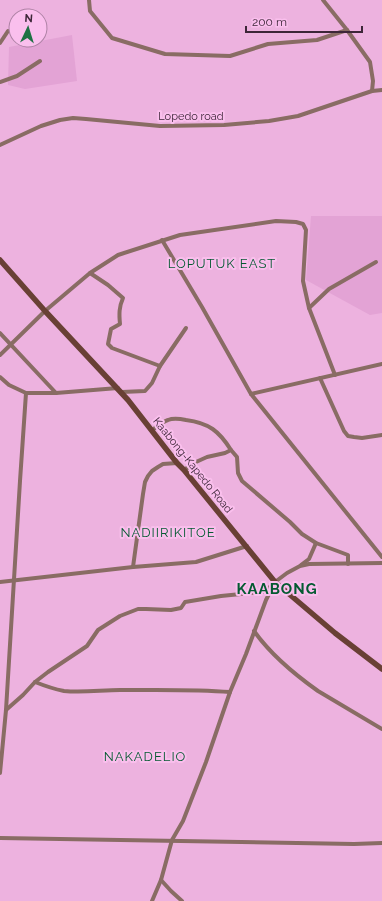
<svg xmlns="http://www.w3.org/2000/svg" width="382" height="901" font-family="Raleway,sans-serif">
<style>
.built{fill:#e3a3d5}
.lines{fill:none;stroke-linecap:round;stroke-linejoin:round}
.minor{stroke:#896c64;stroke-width:4}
.secondary{stroke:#694035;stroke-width:5.5}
.labels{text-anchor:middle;stroke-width:4;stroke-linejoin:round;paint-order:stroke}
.street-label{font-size:11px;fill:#3d2638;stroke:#fabfed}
.quarter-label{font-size:13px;letter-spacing:1px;fill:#045a31;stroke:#fabfed}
.district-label{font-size:15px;font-weight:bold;letter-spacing:1px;fill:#045a31;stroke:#fabfed}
</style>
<rect width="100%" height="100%" fill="#edb2df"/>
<g class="built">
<path d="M72,35l5,46 -52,8 -17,-4 1,-38z"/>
<path d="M311,216h71v97l-12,2 -64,-35z"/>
</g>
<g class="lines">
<g class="minor">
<path d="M89,0l1,11 22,27 53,16 65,2 38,-12 49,-4 30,-10"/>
<path d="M323,0l24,30 23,32 3,19 -1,10"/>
<path d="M0,43l8,-12"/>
<path d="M0,82l17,-6 23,-15"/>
<path d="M0,145l41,-19 19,-6 13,-2 13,1 74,7 64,-1 45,-4 29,-5 74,-25 10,-1"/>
<path d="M162,240l40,67 49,87 131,163"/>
<path d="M90,273l18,12 15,13c-4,9 -4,16 -3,26l-9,5 -3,15 4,4 48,18"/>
<path d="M309,308l20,-19 47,-27"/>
<path d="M0,333l56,60"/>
<path d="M0,355l45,-44 45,-38 28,-18 62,-20 96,-14 20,1 7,2 3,6 -3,51 6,27 26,67"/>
<path d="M0,377l9,8 17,8h30l62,-5"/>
<path d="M320,378l24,53 4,5 6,1 8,1 20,-3"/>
<path d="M122,392l23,-1 7,-8 8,-17 26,-38"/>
<path d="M251,394l131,-30"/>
<path d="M152,430c5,-3 10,-8 16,-10 5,-2 13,-1 18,0 23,3 33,11 45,30"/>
<path d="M184,470l12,-8 11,-5 18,-4 6,-3 6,7 1,16 4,8 48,41 12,12 14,9 32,12v9"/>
<path d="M301,565l8,-6 7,-16"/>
<path d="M133,567l10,-73 2,-12 3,-6 4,-5 6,-4 5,-3 14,-1"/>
<path d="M0,582l133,-15 63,-5 51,-16"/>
<path d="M254,631c17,24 40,43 64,60l64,38"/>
<path d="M35,682c10,4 19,7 29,9 19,2 38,-1 56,-1 37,0 74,-1 110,2"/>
<path d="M6,710l17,-15 12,-13 13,-10 39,-26 11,-16 22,-14 18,-7h8l25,1 10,-2 4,-6 36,-6 41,-4 11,-7"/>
<path d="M0,773l6,-63 14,-229 6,-88"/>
<path d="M0,838l354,6 28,-1"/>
<path d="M161,880l10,11 11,10"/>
<path d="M152,901l9,-21 11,-40 11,-19 23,-59 24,-70 16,-38 20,-54 9,-18 12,-9 13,-7 9,-2 73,-1"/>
</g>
<path class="secondary" d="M0,260l45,51 83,89 49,63 7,7 91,112 60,51 47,36"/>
</g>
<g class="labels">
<g class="street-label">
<text x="191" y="120">Lopedo road</text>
<text transform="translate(193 465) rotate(51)" y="4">Kaabong-Kapedo Road</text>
</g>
<g class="quarter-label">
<text x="222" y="268">LOPUTUK EAST</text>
<text x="168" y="537">NADIIRIKITOE</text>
<text x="145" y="761">NAKADELIO</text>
</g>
<g class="district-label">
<text x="277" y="594">KAABONG</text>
</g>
</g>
<g transform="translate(28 28) rotate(4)"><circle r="19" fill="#fabfed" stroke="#ae82a5"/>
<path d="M0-3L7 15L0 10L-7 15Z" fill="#1e7244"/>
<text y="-6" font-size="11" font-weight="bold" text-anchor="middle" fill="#3d2638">N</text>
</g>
<path d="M246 26v6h116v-6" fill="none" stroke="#3d2638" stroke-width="2"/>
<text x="252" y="26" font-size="12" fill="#3d2638" stroke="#fabfed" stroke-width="3" paint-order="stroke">200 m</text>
</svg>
